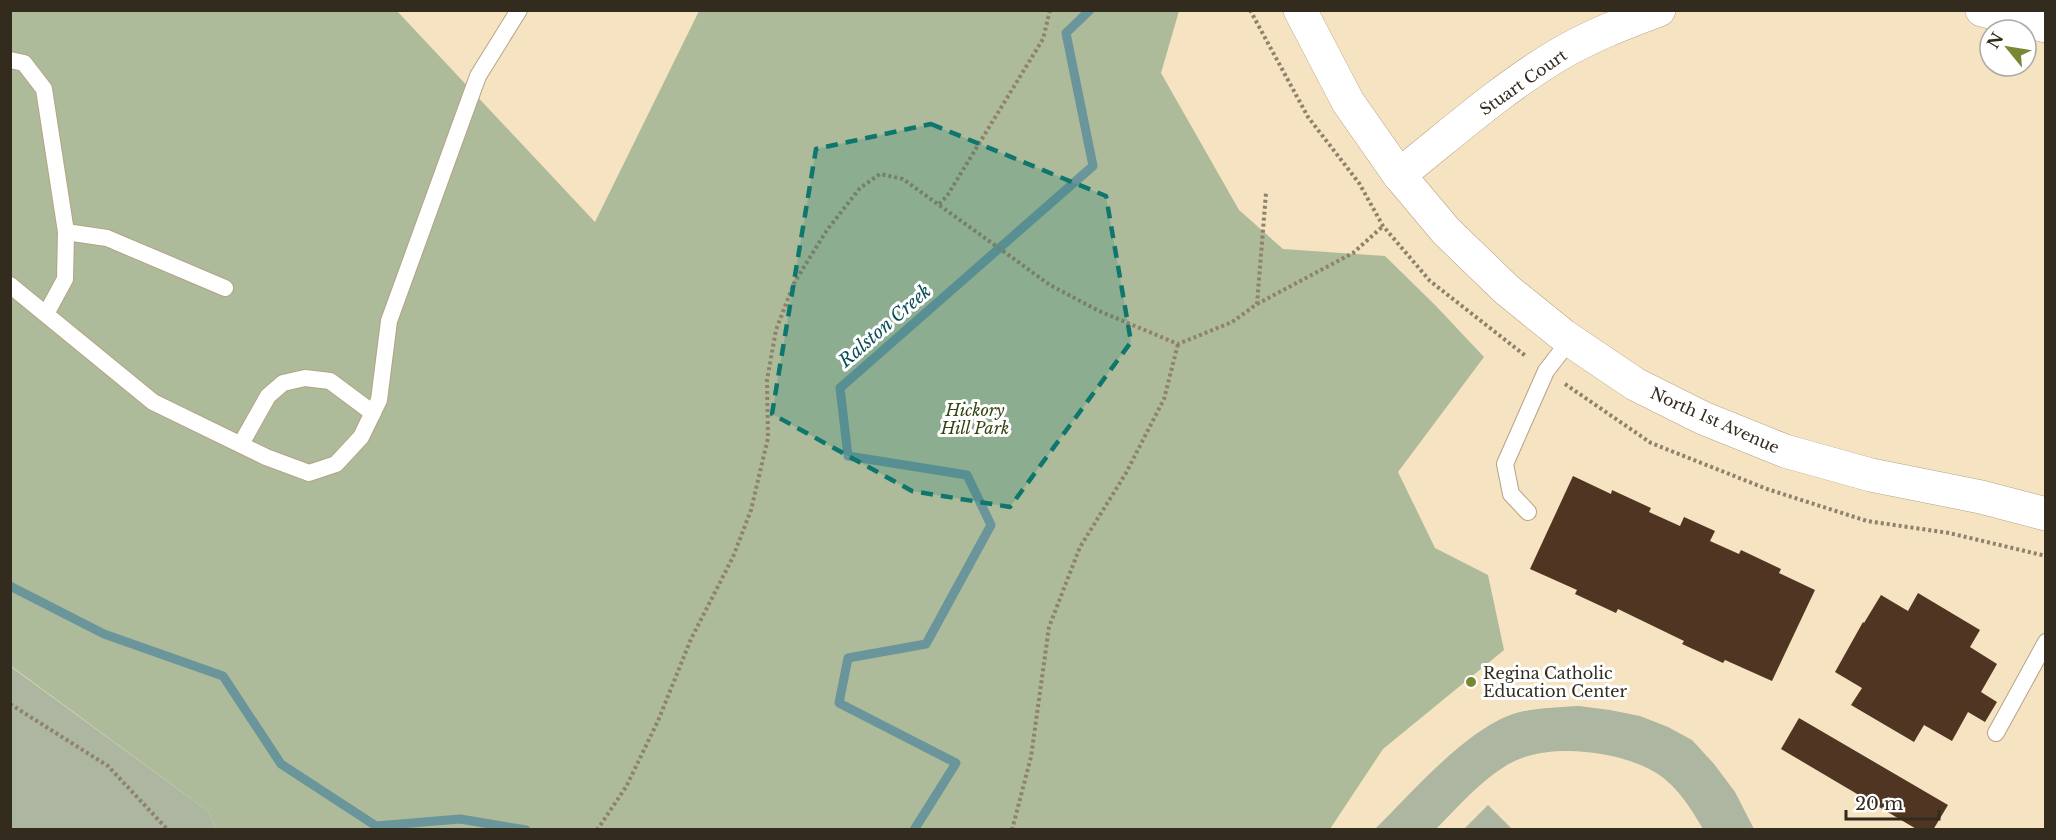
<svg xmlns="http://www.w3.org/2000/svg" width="2056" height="840" font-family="'Libre Baskerville',serif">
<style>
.green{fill:#acb6a0}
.forest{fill:#adbb9a}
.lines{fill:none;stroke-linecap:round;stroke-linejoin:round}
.stream{stroke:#69959b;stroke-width:9}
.building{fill:#503622}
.lane-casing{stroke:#b5a384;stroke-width:18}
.street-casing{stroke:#b5a384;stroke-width:34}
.secondary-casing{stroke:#b5a384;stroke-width:34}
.path{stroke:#8e826b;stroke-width:4;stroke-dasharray:3 3;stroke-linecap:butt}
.lane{stroke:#fff;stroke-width:16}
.street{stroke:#fff;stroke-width:33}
.secondary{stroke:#fff;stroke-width:33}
.marked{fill:#0f766e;fill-opacity:0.2;stroke:#0f766e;stroke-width:4.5;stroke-dasharray:12 8;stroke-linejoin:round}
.poi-dot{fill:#798735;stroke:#fff;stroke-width:2}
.labels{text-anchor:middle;stroke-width:6;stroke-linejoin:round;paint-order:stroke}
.street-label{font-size:16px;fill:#322b1e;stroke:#fff}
.park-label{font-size:16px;font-style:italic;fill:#344511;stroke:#fff}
.poi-label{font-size:16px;fill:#322b1e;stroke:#fff;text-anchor:start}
.water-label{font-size:18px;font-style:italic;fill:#0c4f58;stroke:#fff}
</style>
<rect width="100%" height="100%" fill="#f5e3c2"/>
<g class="green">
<path d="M10,666l199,146 7,17h-205z"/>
<path d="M1579,706l31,4 30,6 28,11 24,13 22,24 21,28 19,37h-51c-12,-21 -28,-46 -50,-58 -38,-21 -108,-29 -146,-6 -27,16 -49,42 -71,64h-61c36,-35 95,-105 145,-117 19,-4 40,-5 59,-6z"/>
<path d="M1488,805l24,24h-48z"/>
</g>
<path class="forest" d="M11,11h386l198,211 104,-211h480l-18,62 78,137 44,39 102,7 51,50 48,51 -86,115 37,76 53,27 16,75 -121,99 -53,80h-1114l-7,-17 -198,-146z"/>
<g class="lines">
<g class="stream">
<path d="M10,586l94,48 119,42 58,88 95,62 84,-7 66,11"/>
<path d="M914,830l42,-67 -117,-60 9,-45 78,-14 65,-119 -24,-50 -119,-19 -8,-68 253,-222 -27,-133 24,-23"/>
</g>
</g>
<g class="building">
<path d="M1573,476l38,18 1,-4 39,18 -2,4 31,14 4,-9 31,14 -5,10 29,13 2,-4 40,19 -2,4 36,17 -43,91 -47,-21 -2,3 -41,-19 2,-3 -66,-32 -2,4 -41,-19 2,-4 -47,-21z"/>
<path d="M1918,593l62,37 -10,17 27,17 -16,28 16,10 -12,20 -17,-10 -16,29 -28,-16 -10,17 -63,-37 11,-17 -27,-16 28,-50 1,1 17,-28 27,16z"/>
<path d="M1799,718l149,87 -15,25h-15l-137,-81z"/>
</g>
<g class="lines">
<g class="lane-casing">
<g id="lane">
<path d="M10,60l14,3 20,26 22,143 -1,47 -19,35"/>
<path d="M66,232l41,6 118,50"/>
<path d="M10,285l143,117 113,55 43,16 27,-9 25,-27 18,-37 10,-79 89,-245 41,-66"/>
<path d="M241,444l27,-48 15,-13 22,-5 25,3 43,32"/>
<path d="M1528,512l-17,-18 -6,-30 41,-93 24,-31"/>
<path d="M1996,733l50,-91"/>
</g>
</g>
<g class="street-casing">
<g id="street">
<path d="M1982,10l64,16"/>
<path d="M1399,175c52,-41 102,-86 159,-120 32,-19 66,-32 101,-45"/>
</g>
</g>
<g class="secondary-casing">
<path id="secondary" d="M1300,10l48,92 51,73 47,56 61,59 57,46 71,48 68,34 82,33 86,24 110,22 65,17"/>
</g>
<g class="path">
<path d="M1250,10l58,107 51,66 24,43 47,55 97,76"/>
<path d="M939,204l8,-8 96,-157 7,-29"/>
<path d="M1257,304l96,-51 30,-27"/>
<path d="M1565,384l86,59 116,46 100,32 82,12 97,23"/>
<path d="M10,704l98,62 60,64"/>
<path d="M597,830l29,-43 32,-66 33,-82 42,-82 18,-47 17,-72 -1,-58 9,-50 18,-47 33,-53 33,-42 20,-14 23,5 147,106 49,26 79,33 54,-22 25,-18 9,-111"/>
<path d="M1012,830l19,-73 18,-130 31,-80 46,-74 38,-74 14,-55"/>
</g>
<use href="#lane" class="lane"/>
<use href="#street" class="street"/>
<use href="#secondary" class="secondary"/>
</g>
<path class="marked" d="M931,124l175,72 25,146 -121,165 -98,-16 -140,-77 44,-265z"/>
<circle class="poi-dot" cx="1471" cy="682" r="6"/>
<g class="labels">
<g class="street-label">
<text transform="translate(1523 82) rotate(-35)" y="6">Stuart Court</text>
<text transform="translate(1715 420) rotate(24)" y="6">North 1st Avenue</text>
</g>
<g class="park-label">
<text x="975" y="416">Hickory<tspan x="975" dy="18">Hill Park</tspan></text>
</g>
<g class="poi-label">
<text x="1483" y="679">Regina Catholic<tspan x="1483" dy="18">Education Center</tspan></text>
</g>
<g class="water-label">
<text transform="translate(885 326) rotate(-41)" y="6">Ralston Creek</text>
</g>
</g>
<rect width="2056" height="840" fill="none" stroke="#322b1e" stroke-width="24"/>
<g transform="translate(2008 48) rotate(300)"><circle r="28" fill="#ffffff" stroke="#adaaa5" stroke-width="1.5"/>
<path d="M0-4.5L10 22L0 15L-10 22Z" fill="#798735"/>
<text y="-9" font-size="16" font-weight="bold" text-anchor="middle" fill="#322b1e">N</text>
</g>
<path d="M1846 810v9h93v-9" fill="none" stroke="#322b1e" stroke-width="3"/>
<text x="1855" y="810" font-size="18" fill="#322b1e" stroke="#ffffff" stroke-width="4.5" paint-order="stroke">20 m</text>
</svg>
